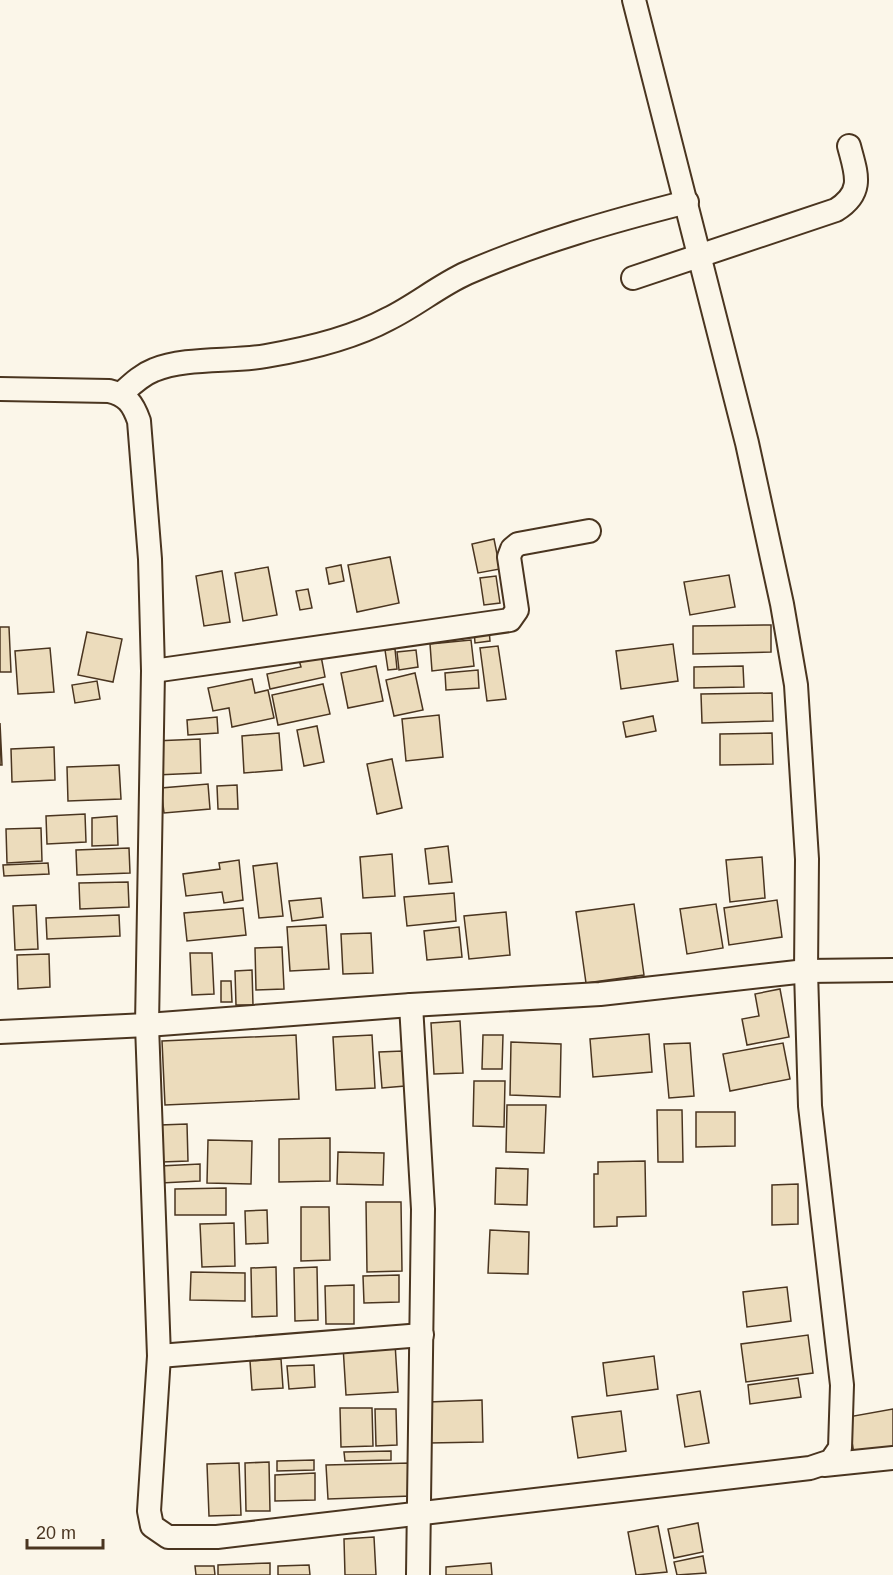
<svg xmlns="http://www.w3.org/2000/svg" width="893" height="1575" font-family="Helvetica,sans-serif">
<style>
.building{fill:#ecdcbc;stroke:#4a3520;stroke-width:1.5}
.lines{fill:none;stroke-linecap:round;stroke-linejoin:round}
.minor-casing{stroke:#4a3520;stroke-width:26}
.minor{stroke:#fbf6e9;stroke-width:22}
</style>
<rect width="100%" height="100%" fill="#fbf6e9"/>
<g class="building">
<path d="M494,539l6,30 -22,4 -6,-29z"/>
<path d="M390,557l9,46 -42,9 -9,-47z"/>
<path d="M341,565l3,16 -15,3 -3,-16z"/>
<path d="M268,567l9,48 -34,6 -8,-48z"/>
<path d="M222,571l8,51 -26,4 -8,-50z"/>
<path d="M729,575l6,32 -45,8 -6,-33z"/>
<path d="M496,576l4,27 -16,2 -4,-27z"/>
<path d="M308,589l4,19 -12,2 -4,-19z"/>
<path d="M771,625v27l-78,2v-28z"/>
<path d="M0,627h9l2,45h-11z"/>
<path d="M489,629l1,12 -15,2 -1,-12z"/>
<path d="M87,632l35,7 -9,43 -35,-7z"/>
<path d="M471,640l3,26 -42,5 -2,-27z"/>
<path d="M673,644l5,37 -57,8 -5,-38z"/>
<path d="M498,646l8,53 -19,2 -7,-53z"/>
<path d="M50,648l4,44 -36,2 -3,-43z"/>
<path d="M395,649l2,20 -9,1 -3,-20z"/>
<path d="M416,650l2,17 -19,3 -2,-18z"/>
<path d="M321,656l4,21 -55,12 -3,-15 34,-7 -2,-7z"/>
<path d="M376,666l7,35 -35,7 -7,-35z"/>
<path d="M743,666l1,21 -50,1v-21z"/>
<path d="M478,670l1,18 -33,2 -1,-17z"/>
<path d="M415,673l8,37 -29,6 -8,-36z"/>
<path d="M252,679l3,14 13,-3 6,28 -42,9 -3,-19 -16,3 -5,-23z"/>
<path d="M97,681l3,18 -25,4 -3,-18z"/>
<path d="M323,684l7,30 -52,11 -6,-30z"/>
<path d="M772,693l1,28 -71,2 -1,-29z"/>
<path d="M439,715l4,42 -37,4 -4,-42z"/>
<path d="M653,716l3,15 -30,6 -3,-15z"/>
<path d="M217,717l1,16 -30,2 -1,-15z"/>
<path d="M0,723l2,42h-2z"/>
<path d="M317,726l7,36 -20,4 -7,-36z"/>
<path d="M279,733l3,37 -38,3 -2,-37z"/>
<path d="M772,733l1,31 -53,1v-31z"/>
<path d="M200,739l1,34 -45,2 -2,-34z"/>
<path d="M54,747l1,33 -43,2 -1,-33z"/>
<path d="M392,759l10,49 -25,6 -10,-50z"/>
<path d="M119,765l2,34 -53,2 -1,-34z"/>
<path d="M208,784l2,25 -46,4 -3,-25z"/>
<path d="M237,785l1,24h-20l-1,-23z"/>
<path d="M85,814l1,28 -39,2 -1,-28z"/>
<path d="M117,816l1,29 -26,1v-28z"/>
<path d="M41,828l1,33 -35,2 -1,-34z"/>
<path d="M448,846l4,36 -23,2 -4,-35z"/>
<path d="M129,848l1,25 -53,2 -1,-25z"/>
<path d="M392,854l3,42 -32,2 -3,-41z"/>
<path d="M762,857l3,41 -35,4 -4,-42z"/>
<path d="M239,860l4,40 -19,3 -2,-11 -36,4 -3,-22 37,-5 -1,-6z"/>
<path d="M48,863l1,11 -45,2 -1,-11z"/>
<path d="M277,863l6,53 -24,2 -6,-52z"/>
<path d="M128,882l1,25 -49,2 -1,-26z"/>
<path d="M454,893l2,28 -49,5 -3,-29z"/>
<path d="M321,898l2,19 -31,4 -3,-20z"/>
<path d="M777,900l5,37 -53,8 -5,-37z"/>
<path d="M634,904l10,71 -58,8 -10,-71z"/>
<path d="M716,904l7,44 -36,6 -7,-45z"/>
<path d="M36,905l2,44 -23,1 -2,-44z"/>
<path d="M243,908l3,27 -59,6 -3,-28z"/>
<path d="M506,912l4,43 -41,4 -5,-43z"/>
<path d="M119,915l1,21 -73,3 -1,-21z"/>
<path d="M326,925l3,44 -39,2 -3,-44z"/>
<path d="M459,927l3,30 -35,3 -3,-29z"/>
<path d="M371,933l2,40 -30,1 -2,-40z"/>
<path d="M282,947l2,42 -28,1 -1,-42z"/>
<path d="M190,953h22l2,41 -22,1z"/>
<path d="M49,954l1,33 -32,2 -1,-34z"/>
<path d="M252,970l1,35h-17l-1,-34z"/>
<path d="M221,981h10l1,21h-11z"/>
<path d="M780,989l9,48 -42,8 -5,-26 17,-3 -4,-22z"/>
<path d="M460,1021l3,52 -29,1 -3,-51z"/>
<path d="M649,1034l3,38 -59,5 -3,-38z"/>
<path d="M296,1035l3,64 -134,6 -3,-64z"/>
<path d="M372,1035l3,53 -39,2 -3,-53z"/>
<path d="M483,1035h20l-1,34h-20z"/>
<path d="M511,1042l50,2 -1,53 -50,-2z"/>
<path d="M690,1043l4,53 -25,2 -5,-54z"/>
<path d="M783,1043l7,36 -60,12 -7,-37z"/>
<path d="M403,1051l2,35 -23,2 -3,-36z"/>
<path d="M474,1081h31l-1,46 -31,-1z"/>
<path d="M507,1105h39l-2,48 -38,-1z"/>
<path d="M657,1110h25l1,52h-25z"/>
<path d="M696,1112h39v34l-39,1z"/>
<path d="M187,1124l1,37 -26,1 -2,-37z"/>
<path d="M330,1138v43l-51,1v-43z"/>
<path d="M208,1140l44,1 -1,43 -44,-1z"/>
<path d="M338,1152l46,1 -1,32 -46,-1z"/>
<path d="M645,1161l1,55 -29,1v9l-23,1v-53h4v-12z"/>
<path d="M200,1164v17l-39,2 -1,-17z"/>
<path d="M496,1168l32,1 -1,36 -32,-1z"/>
<path d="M798,1184v40l-26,1v-40z"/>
<path d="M226,1188v27h-51v-26z"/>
<path d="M366,1202h35l1,69 -35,1z"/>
<path d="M301,1207h28l1,53 -29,1z"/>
<path d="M267,1210l1,33 -22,1 -1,-33z"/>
<path d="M234,1223l1,43 -33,1 -2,-43z"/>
<path d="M490,1230l39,2 -1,42 -40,-1z"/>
<path d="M276,1267l1,49 -25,1 -1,-49z"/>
<path d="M317,1267l1,53 -23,1 -1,-53z"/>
<path d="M191,1272l54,1v28l-55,-1z"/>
<path d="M399,1275v27l-35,1 -1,-27z"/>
<path d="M354,1285v39h-28l-1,-38z"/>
<path d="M787,1287l4,34 -44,6 -4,-35z"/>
<path d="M808,1335l5,38 -67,9 -5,-38z"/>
<path d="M395,1343l3,49 -52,3 -3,-49z"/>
<path d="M654,1356l4,33 -51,7 -4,-33z"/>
<path d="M281,1359l2,29 -31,2 -2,-29z"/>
<path d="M314,1365l1,22 -26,2 -2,-23z"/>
<path d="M798,1378l3,19 -51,7 -2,-19z"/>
<path d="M700,1391l9,52 -24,4 -8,-52z"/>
<path d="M482,1400l1,42 -54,1 -1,-41z"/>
<path d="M340,1408h32l1,38 -32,1z"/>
<path d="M375,1409h21l1,36 -21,1z"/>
<path d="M893,1409v39l-39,6 -6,-37z"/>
<path d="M621,1411l5,40 -48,7 -6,-41z"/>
<path d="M391,1451v9l-46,1 -1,-9z"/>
<path d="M314,1460v10l-37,1v-10z"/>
<path d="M269,1462l1,49h-24l-1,-48z"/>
<path d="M239,1463l2,52 -32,1 -2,-52z"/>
<path d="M411,1463v33l-83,3 -2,-34z"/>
<path d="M315,1473v27l-40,1v-26z"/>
<path d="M698,1523l5,29 -29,6 -6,-29z"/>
<path d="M658,1526l9,46 -31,3 -8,-43z"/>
<path d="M374,1537l2,38h-31l-1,-36z"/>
<path d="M703,1556l3,17 -29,2 -3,-13z"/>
<path d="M270,1563v12h-52v-10z"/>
<path d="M491,1563l1,12h-46v-8z"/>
<path d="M309,1565l1,10h-32v-9z"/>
<path d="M195,1566h19l1,9h-19z"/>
</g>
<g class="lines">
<g class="minor-casing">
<g id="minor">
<path d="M633,278l203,-68c29,-18 20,-37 13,-64"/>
<path d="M0,389l109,2c18,4 24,13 30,30l11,138 3,112 -6,354 12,331 -10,155 3,15 16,11h49l593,-69 21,-7 9,-13 2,-63 -32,-279 -4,-135 1,-112 -11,-174 -14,-81 -35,-161 -113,-443"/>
<path d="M121,394c10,-9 20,-19 33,-24 31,-13 78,-8 112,-14 41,-7 85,-17 122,-37 27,-13 52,-34 79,-46 71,-31 145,-52 220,-71"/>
<path d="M153,671l357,-51 7,-10 -8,-53 3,-8 6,-5 71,-13"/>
<path d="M411,1005l12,204 -5,366"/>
<path d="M0,1032l147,-7 264,-20 189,-11 206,-23 87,-1"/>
<path d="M159,1356l263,-21"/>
<path d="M824,1465l69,-7"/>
</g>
</g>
<use href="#minor" class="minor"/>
</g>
<path d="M27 1539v9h76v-9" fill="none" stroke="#4a3520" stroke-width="3"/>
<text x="36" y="1539" font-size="18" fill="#4a3520" stroke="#fbf6e9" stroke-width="4.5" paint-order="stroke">20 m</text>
</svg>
